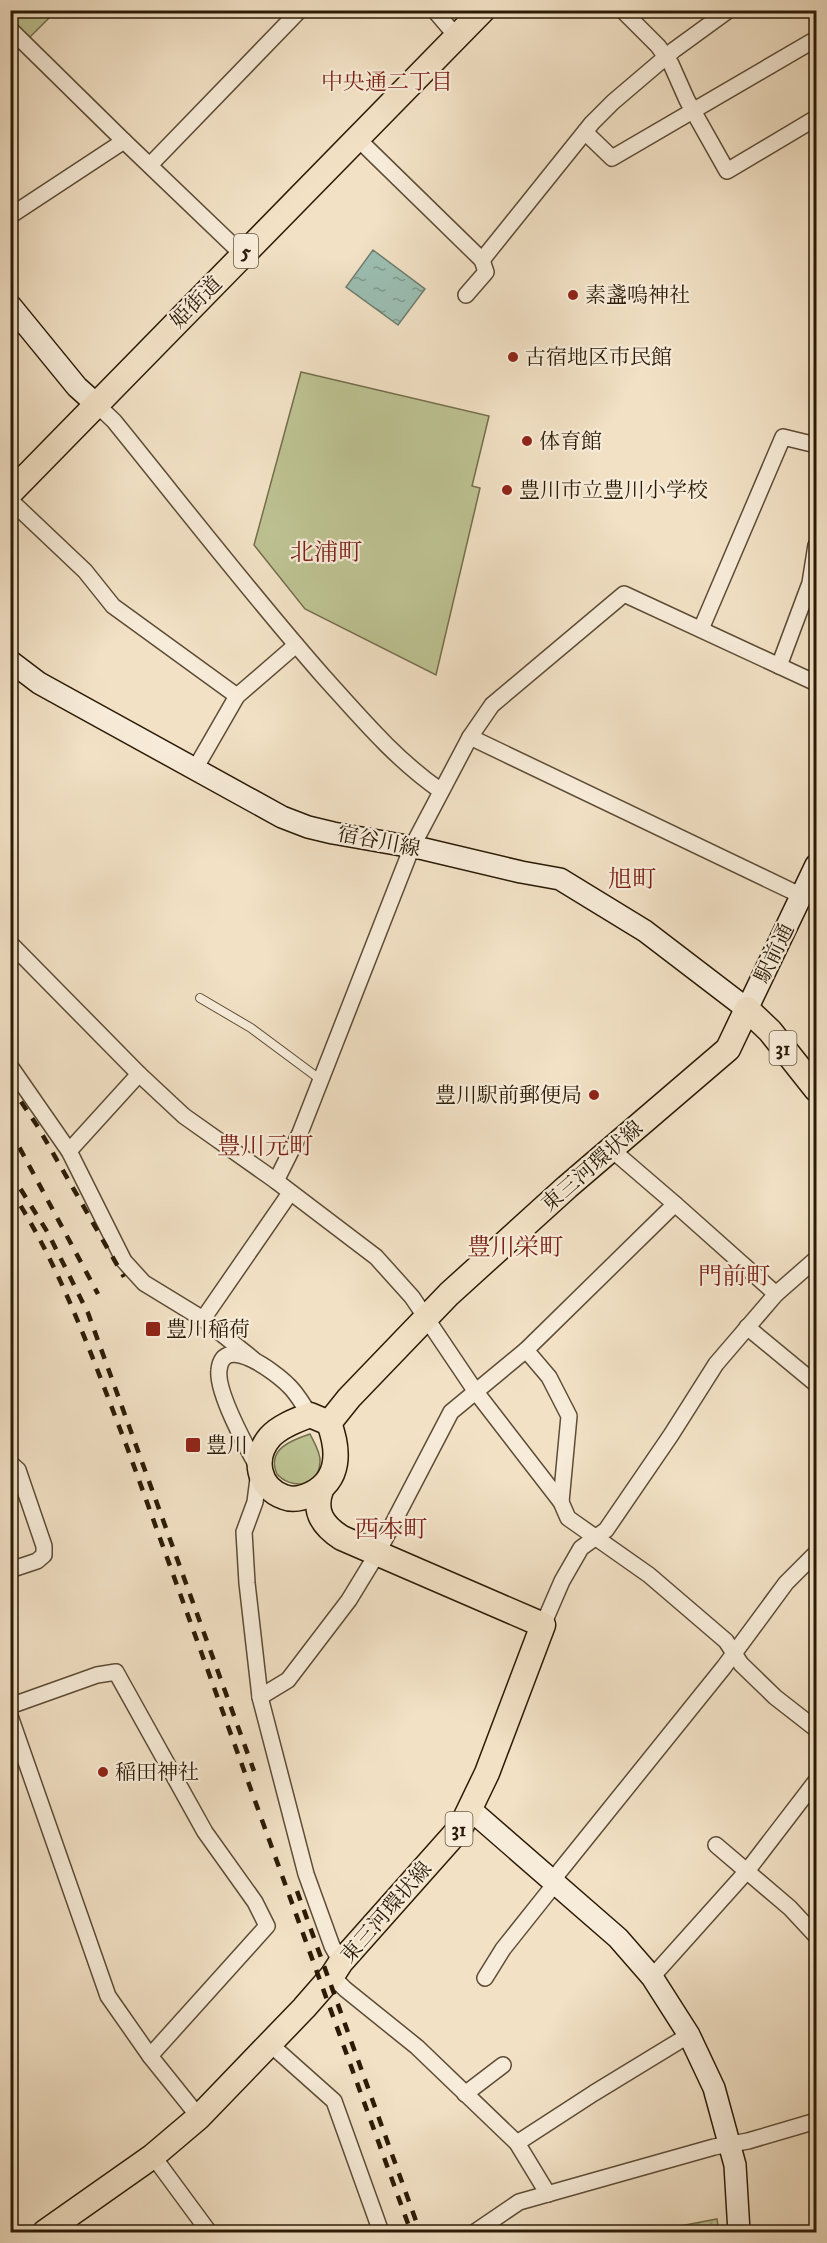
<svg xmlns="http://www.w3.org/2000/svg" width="827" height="2243" font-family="'IM FELL DW Pica','Noto Serif JP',serif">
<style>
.grass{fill:#bdc292;stroke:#746e4c;stroke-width:1.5}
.park{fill:url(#park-dots);stroke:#746e4c;stroke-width:1.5}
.water{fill:url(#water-ripples);stroke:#6e7d6d;stroke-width:1.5}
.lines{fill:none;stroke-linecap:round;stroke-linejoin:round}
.lane-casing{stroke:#5d4c36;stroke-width:10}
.street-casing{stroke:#5d4c36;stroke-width:18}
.secondary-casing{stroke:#2b1b06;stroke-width:24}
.primary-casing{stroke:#2b1b06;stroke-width:27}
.lane{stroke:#f7ecd9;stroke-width:8}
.street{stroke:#f7ecd9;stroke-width:15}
.secondary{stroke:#f7ecd9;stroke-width:21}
.primary{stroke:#f2e1c5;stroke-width:24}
.rail{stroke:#2b1b06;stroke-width:4.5;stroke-dasharray:10 10;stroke-linecap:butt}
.poi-dot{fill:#8f2418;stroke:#f7ecd9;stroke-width:2}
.labels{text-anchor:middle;stroke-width:4.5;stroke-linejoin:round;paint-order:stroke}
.shield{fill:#f7ecd9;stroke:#685a45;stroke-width:1.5}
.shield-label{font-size:20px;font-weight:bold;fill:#2b1b06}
.poi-label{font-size:21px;fill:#2b1b06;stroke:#f7ecd9;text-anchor:start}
.street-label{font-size:21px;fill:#2b1b06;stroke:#f7ecd9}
.neighbourhood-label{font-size:22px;fill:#7a1f14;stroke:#f7ecd9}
.quarter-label{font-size:24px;fill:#7a1f14;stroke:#f7ecd9}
</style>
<defs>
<pattern id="park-dots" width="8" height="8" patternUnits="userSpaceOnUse" patternTransform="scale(1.5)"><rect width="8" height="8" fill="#bdc292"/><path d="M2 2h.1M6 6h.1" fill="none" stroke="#a3a67c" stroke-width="1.8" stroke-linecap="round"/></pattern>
<pattern id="water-ripples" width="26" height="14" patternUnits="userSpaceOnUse" patternTransform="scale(1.5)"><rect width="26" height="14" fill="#9bbeb2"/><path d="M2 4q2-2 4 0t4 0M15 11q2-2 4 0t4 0" fill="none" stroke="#7f9a8f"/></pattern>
</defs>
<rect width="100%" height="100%" fill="#f2e1c5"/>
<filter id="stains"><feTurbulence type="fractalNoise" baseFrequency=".00333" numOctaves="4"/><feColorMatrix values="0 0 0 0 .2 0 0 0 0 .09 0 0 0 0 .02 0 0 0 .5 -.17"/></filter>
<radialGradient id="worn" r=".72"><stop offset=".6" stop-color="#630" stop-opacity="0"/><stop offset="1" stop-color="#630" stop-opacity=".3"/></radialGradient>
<g class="grass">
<path d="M20,11h36l-27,27 -18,-19z"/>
<path d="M301,372l188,44 -17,70 8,2 -44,187 -131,-66 -51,-64z"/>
<path d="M310,1434c4,8 11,19 10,28 -1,25 -29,28 -43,12 -11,-25 15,-34 33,-40z"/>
</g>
<path class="park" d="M717,2219l2,13h-70z"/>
<path class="water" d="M373,250l52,39 -27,36 -52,-38z"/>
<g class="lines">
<g class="lane-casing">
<path id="lane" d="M200,998l51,30 70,52"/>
</g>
<g class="street-casing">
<g id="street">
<path d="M434,10l23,27"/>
<path d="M622,10l36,36 13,18 16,36 40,71 89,-53"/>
<path d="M10,29l114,112 119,114"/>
<path d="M585,132l27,26 204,-119"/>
<path d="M358,139l124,121 4,12 -20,23"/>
<path d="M150,165l150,-155"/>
<path d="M10,216l114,-75"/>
<path d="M482,260l110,-137 21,-21 61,-52 55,-40"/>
<path d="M96,404l18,17c69,85 137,173 209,255 37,41 72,83 118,115"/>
<path d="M10,500l75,71 28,35 124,90"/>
<path d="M701,629l82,-192 33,8"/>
<path d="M779,666l31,-83 6,-38"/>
<path d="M470,737l332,159"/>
<path d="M195,769l42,-73 59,-51"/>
<path d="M10,943l129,131 45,42 92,65 100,76 36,40 64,95 85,110 7,16 81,57 77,66 15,23 34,33 41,32"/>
<path d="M10,1066l59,85 55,110 20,22 59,36 50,40"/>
<path d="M611,1149l64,55 101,90"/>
<path d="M69,1151l70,-77"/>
<path d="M276,1181l24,-48 112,-286 58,-110 22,-32 132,-111 192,89"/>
<path d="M203,1319l87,-126"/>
<path d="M747,1327l69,57"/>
<path d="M526,1350l23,27 20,39 -8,86"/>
<path d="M10,1463l8,7 26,76v9l-7,6 -27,9"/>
<path d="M258,1468c-11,-20 -42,-76 -39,-98 4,-38 57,3 69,15 9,8 15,20 22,30"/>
<path d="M259,1471l-4,31 -11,30 3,51 13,114 46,177 26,72 9,16"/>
<path d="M543,1625l19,-44 19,-33 25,-18 65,-95 45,-71 60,-70 40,-35"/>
<path d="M260,1697l28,-17 61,-80 28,-46 74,-142 75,-62 149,-146"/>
<path d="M10,1706l87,-31 19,-3 89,160 50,70 12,24 -117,130"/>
<path d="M10,1716l98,280 42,60 49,61"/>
<path d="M716,1845l74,63 26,28"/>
<path d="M332,1976l13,13 72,58 100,96 31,51"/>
<path d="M652,1977l95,-106 69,-90"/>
<path d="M485,1978l18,-29 47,-59 9,-18 165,-205 62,-84 30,-30"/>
<path d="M270,2044l64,57 47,131"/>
<path d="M465,2094l38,-29"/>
<path d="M517,2143l77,-50 95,-58"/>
<path d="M153,2156l56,76"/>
<path d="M475,2232l44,-30 195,-55 34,-6 68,-20"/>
</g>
</g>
<g class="secondary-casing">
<g id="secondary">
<path d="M10,305l67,82 19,17"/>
<path d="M10,661l29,22 243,134 26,10 25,6 91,16 97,23 39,7 85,52 102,78 69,-144"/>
<path d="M471,1810l147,128 34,39 37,58 25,53 21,77 4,67"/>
</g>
</g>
<g class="primary-casing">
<g id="primary">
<path d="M10,493l473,-483"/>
<path d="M310,1415l19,8c10,27 12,57 -18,71 -8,4 -17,7 -27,3 -26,-9 -32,-39 -14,-60 10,-11 27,-17 40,-22z"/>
<path d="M329,1423l20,-25 100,-104 118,-107 161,-138 19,-40 23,22 46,58"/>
<path d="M45,2232l108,-76 46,-39 105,-109 28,-32 9,-14 120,-135 26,-54 56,-148 -201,-87c-19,-12 -29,-26 -21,-48"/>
</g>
</g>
<use href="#lane" class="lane"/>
<use href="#street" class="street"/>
<use href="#secondary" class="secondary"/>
<use href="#primary" class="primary"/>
<g class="rail">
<path d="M10,1085l28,42 86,150"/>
<path d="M10,1130l88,164"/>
<path d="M10,1172l38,61 40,80 166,458"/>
<path d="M10,1189c52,79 83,171 117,258l284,785"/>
<path d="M297,1891l123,341"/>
</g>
</g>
<g class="poi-dot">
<circle cx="573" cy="295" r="6"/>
<circle cx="513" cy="357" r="6"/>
<circle cx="527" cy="441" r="6"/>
<circle cx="507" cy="490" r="6"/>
<circle cx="594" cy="1095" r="6"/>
<rect x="145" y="1321" width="16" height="16" rx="3"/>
<rect x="185" y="1437" width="16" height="16" rx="3"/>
<circle cx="103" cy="1772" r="6"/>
</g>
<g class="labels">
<g class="shield">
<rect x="234" y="234" width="24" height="34" rx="4.5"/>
<rect x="769.5" y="1031" width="27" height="34" rx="4.5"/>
<rect x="445.5" y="1812" width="27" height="34" rx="4.5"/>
</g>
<g class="shield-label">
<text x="246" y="258">5</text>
<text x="783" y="1055">31</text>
<text x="459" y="1836">31</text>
</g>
<g class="poi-label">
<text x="585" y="302">素盞嗚神社</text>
<text x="525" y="364">古宿地区市民館</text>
<text x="539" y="448">体育館</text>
<text x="519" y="497">豊川市立豊川小学校</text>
<text x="582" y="1102" text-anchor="end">豊川駅前郵便局</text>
<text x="166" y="1336">豊川稲荷</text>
<text x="206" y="1452">豊川</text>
<text x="115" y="1779">稲田神社</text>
</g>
<g class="street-label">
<text transform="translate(196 302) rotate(-45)" y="7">姫街道</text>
<text transform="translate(379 841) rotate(11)" y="7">宿谷川線</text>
<text transform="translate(774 953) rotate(-64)" y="7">駅前通</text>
<text transform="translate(592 1166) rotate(-41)" y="7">東三河環状線</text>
<text transform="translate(386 1912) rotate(-49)" y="7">東三河環状線</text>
</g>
<g class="neighbourhood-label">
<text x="387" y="89">中央通二丁目</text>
</g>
<g class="quarter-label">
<text x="326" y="560">北浦町</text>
<text x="632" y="887">旭町</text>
<text x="265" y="1154">豊川元町</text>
<text x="515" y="1255">豊川栄町</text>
<text x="734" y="1284">門前町</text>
<text x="391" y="1537">西本町</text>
</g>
</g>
<rect width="827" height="2243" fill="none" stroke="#f2e1c5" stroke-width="36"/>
<rect x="12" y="12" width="803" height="2219" fill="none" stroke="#2b1b06" stroke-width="3"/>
<rect x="18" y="18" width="791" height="2207" fill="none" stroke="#2b1b06" stroke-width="1.5"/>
<rect width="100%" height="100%" filter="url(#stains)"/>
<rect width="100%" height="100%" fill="url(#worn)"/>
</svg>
